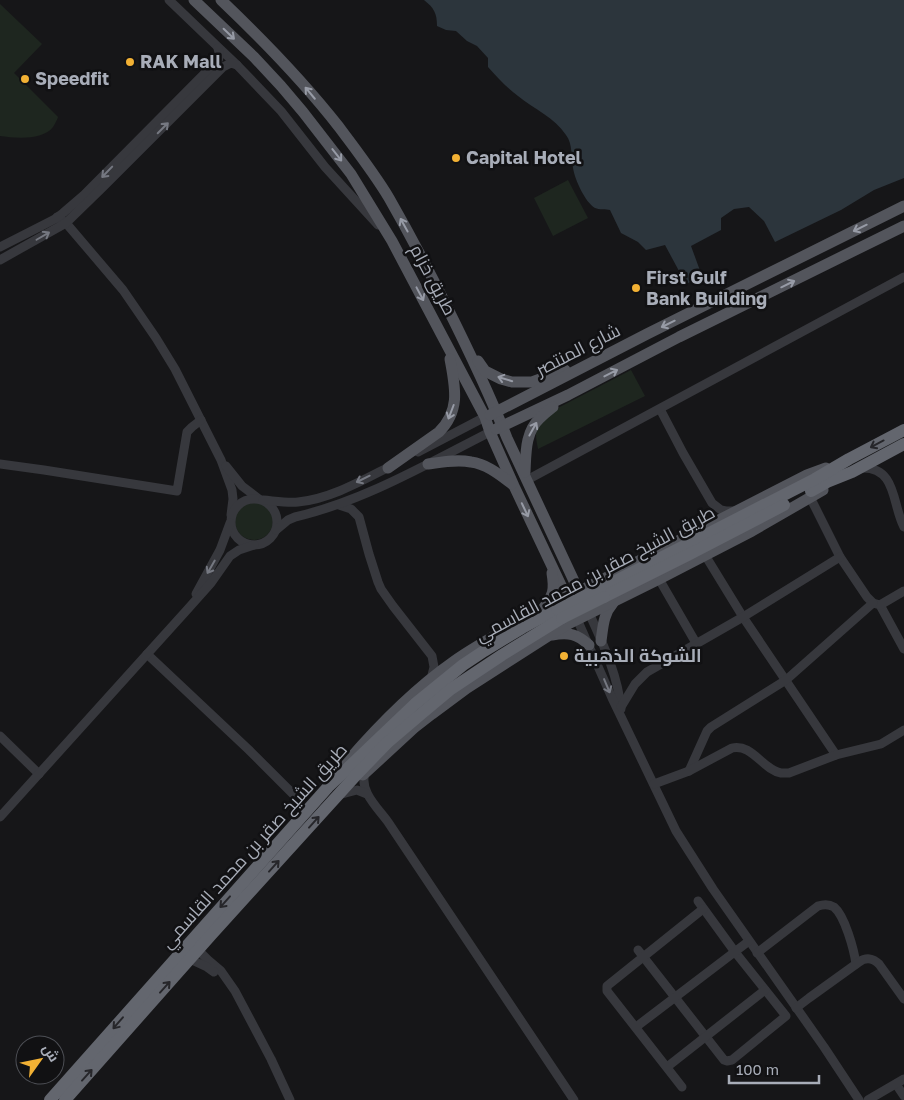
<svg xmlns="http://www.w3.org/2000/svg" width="904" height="1100" font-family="'Golos Text',Cairo,sans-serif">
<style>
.green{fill:#1e261f}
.water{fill:#2c353c}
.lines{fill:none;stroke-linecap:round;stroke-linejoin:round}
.minor{stroke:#37383d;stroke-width:9}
.major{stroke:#53555c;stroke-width:11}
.highway{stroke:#63666e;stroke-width:12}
.highway-bridge{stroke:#63666e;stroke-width:12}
.oneway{stroke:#979ba6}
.oneway2{stroke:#757881}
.oneway3{stroke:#26262a}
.poi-dot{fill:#f2b134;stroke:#111113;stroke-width:2}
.labels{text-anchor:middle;stroke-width:5;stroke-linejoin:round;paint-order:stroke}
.poi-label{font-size:18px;font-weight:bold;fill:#a8adb8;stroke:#111113;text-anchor:start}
.street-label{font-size:18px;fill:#a8adb8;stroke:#111113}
</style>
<rect width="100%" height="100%" fill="#161618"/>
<g class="green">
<path d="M0,4l42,40 -28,29 44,44c-1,3 -3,7 -5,10 -11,14 -38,11 -53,9z"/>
<path d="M568,180l20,38 -35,18 -19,-38z"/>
<path d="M631,370l14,26 -107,53c-4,-20 -3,-24 12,-37z"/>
<circle cx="254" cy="521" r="19"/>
</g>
<path class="water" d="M424,0h480v178l-30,12 -33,20 -66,32 -11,-21 -15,-14 -15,2 -13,9v12l-30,16 11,30 -16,8 -21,-39 -19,5 -8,-8 -17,-9 -11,-23c-4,-1 -11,0 -15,-2 -10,-6 -20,-28 -22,-40 -2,-10 0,-24 -7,-33 -11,-17 -32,-26 -48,-39 -11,-8 -21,-19 -30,-29v-9l-11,-12 -10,-5 -11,-10 -10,-1 -9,-4c0,-13 -3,-18 -13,-26z"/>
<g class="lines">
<g class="minor">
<path d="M169,0l49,47 19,18 44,46 44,56 53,58"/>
<path d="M57,217l9,6 57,67 33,48 19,31 46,91 11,30 1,9 -2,16"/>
<path d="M0,247l55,-28 8,-6 21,-18 133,-134c4,-4 2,-8 1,-13"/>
<path d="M0,260l66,-37 37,-36 120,-120 8,-4 6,2"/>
<path d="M660,409l23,44 29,50 9,7 5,1h10"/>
<path d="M418,452l67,-35"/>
<path d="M0,464l44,6 133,21 10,-59 5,-5 9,-7"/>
<path d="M226,466l16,20 17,13"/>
<path d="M862,468c35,-1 30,37 42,59"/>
<path d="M527,480l377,-203"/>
<path d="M810,497l30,60 27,40 6,6 7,2 24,44"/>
<circle cx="254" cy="522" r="23"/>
<path d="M263,500c12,1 24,3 35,2 33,-3 67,-23 95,-37"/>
<path d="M339,505l12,4 8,8 10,37 9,28 3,7 12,17 39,50 2,11 -3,12"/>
<path d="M276,530l12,-10 7,-3c69,-16 132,-53 195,-85"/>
<path d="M705,555l38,62 93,138"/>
<path d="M659,579l37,64"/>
<path d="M196,594l24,-44 10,-27"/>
<path d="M880,605l24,-14"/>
<path d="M589,613c14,31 29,62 32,96"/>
<path d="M577,619l35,79 64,133 37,58 111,158 35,53"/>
<path d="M147,654l102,96 48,48 3,12v8"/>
<path d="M621,707l14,-23 12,-12 96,-55 97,-60"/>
<path d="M0,736l39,38"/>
<path d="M689,771l18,-40 4,-4 75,-47 87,-77"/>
<path d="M365,773c-6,18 13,35 23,49l186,278"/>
<path d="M654,784l35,-13 43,-23c20,-5 31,22 49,25 2,0 5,0 8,0l47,-18 45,-11 23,-14"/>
<path d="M342,794l15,-4 10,4"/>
<path d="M0,817l186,-206 25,-28 19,-27 9,-6 15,-5"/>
<path d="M638,950l86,110 3,1 5,-1 54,-44 -51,-64 -37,-51"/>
<path d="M201,953l7,7 13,11 14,20 36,68 19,41"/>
<path d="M757,953l61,-47c6,-2 11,-2 16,1 11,9 20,43 22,57"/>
<path d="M194,961l13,6 7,5"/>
<path d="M796,1008l13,-10 50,-36c7,-5 14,-4 20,2l25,35"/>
<path d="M636,1027l113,-86"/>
<path d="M667,1067l98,-77"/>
<path d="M896,1084l8,12"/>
<path d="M682,1087l-75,-96v-5l96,-77"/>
<path d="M868,1100l36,-21"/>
</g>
<g class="major">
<path d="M194,0l60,57 27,29 22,26 48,62 41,67 93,176 5,15 24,54 63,133"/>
<path d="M221,0c42,40 82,81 118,127 17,23 35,46 50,71 20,35 39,71 57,107 22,44 43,88 61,133l82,175"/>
<path d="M478,361l7,10 16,8 11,3h20l33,-12"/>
<path d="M490,415l157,-81 257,-128"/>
<path d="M496,429l72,-34 111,-58 225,-111"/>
<path d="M428,464c14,-2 29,-5 43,-2 16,2 29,13 41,22"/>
<path d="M388,468l51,-36c22,-22 16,-45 11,-73"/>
<path d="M525,472c1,-19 0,-40 15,-54 4,-4 8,-7 13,-11"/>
<path d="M543,609c10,-14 12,-18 9,-36"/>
<path d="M543,610l264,-135 19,-7"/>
<path d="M552,635c17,-3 25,-1 37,10"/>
<path d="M601,641c2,-13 2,-27 12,-38"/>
<path d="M347,762c32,-37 66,-72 106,-100 24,-17 50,-31 76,-45"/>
<path d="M363,775l51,-47 18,-14 35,-26 81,-52 22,-13 89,-44 93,-48 71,-41"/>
</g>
<g class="highway">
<path d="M811,491l16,-9 25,-10 52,-28"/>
<path d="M600,589l215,-110 34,-20 55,-29"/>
<path d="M604,597l84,-42 96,-50"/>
<path d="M50,1100l278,-313 87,-83 48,-39 21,-14 38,-23 35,-19"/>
<path d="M65,1100l146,-165 147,-162 29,-30 34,-29 30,-25 51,-34 60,-37"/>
</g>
<g class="highway-bridge">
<path d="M557,609l43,-20"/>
<path d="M562,618l42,-21"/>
</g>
</g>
<defs><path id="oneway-shaft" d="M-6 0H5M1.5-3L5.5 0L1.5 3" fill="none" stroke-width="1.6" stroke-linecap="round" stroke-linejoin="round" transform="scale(1.25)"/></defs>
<g class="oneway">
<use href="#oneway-shaft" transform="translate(229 34) rotate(44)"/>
<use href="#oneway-shaft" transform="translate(310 93) rotate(-130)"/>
<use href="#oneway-shaft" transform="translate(337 155) rotate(52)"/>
<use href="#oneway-shaft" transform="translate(404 225) rotate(-119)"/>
<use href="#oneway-shaft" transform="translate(860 228) rotate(154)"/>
<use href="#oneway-shaft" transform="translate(788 284) rotate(-26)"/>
<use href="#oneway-shaft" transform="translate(420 294) rotate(62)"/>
<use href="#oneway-shaft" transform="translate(668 324) rotate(154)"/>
<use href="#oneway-shaft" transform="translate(611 373) rotate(-27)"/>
<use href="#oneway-shaft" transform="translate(505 379) rotate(-163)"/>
<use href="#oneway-shaft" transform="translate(451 412) rotate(111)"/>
<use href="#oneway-shaft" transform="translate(533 429) rotate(-61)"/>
<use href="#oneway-shaft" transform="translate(525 510) rotate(65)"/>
</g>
<g class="oneway2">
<use href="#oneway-shaft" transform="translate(163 128) rotate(-45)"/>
<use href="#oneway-shaft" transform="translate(107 172) rotate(134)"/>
<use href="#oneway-shaft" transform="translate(43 236) rotate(-30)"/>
<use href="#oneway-shaft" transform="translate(363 479) rotate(154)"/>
<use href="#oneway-shaft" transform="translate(211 567) rotate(120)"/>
<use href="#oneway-shaft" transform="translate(607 686) rotate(67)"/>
</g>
<g class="oneway3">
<use href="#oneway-shaft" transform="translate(877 444) rotate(152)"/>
<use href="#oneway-shaft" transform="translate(314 822) rotate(-48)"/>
<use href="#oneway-shaft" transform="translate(274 866) rotate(-48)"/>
<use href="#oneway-shaft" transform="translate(225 902) rotate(132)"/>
<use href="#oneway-shaft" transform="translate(165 987) rotate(-48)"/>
<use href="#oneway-shaft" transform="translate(118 1023) rotate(131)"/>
<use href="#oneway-shaft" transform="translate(87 1075) rotate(-48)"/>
</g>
<g class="poi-dot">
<circle cx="130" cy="62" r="5"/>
<circle cx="25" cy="79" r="5"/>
<circle cx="456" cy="158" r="5"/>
<circle cx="636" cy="288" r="5"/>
<circle cx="564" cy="656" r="5"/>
</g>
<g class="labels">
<g class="poi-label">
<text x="140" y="68">RAK Mall</text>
<text x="35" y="85">Speedfit</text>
<text x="466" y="164">Capital Hotel</text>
<text x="646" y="284">First Gulf<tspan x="646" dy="21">Bank Building</tspan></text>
<text x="574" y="662">الشوكة الذهبية</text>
</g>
<g class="street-label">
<text transform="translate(433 280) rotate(62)" y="6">طريق خزام</text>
<text transform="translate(578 350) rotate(-27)" y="6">شارع المنتصر</text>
<text transform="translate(595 574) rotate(-28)" y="6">طريق الشيخ صقر بن محمد القاسمي</text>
<text transform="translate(254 846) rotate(-48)" y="6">طريق الشيخ صقر بن محمد القاسمي</text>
</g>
</g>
<g transform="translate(40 1060) rotate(57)"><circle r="24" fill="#111113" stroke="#4d4f55"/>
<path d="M0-4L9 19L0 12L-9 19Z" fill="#f2b134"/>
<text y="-8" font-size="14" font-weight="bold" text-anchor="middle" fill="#a8adb8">ش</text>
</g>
<path d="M729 1075v8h90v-8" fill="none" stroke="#a8adb8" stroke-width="2.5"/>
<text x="736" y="1075" font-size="15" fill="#a8adb8" stroke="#111113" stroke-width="4" paint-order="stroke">100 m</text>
</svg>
